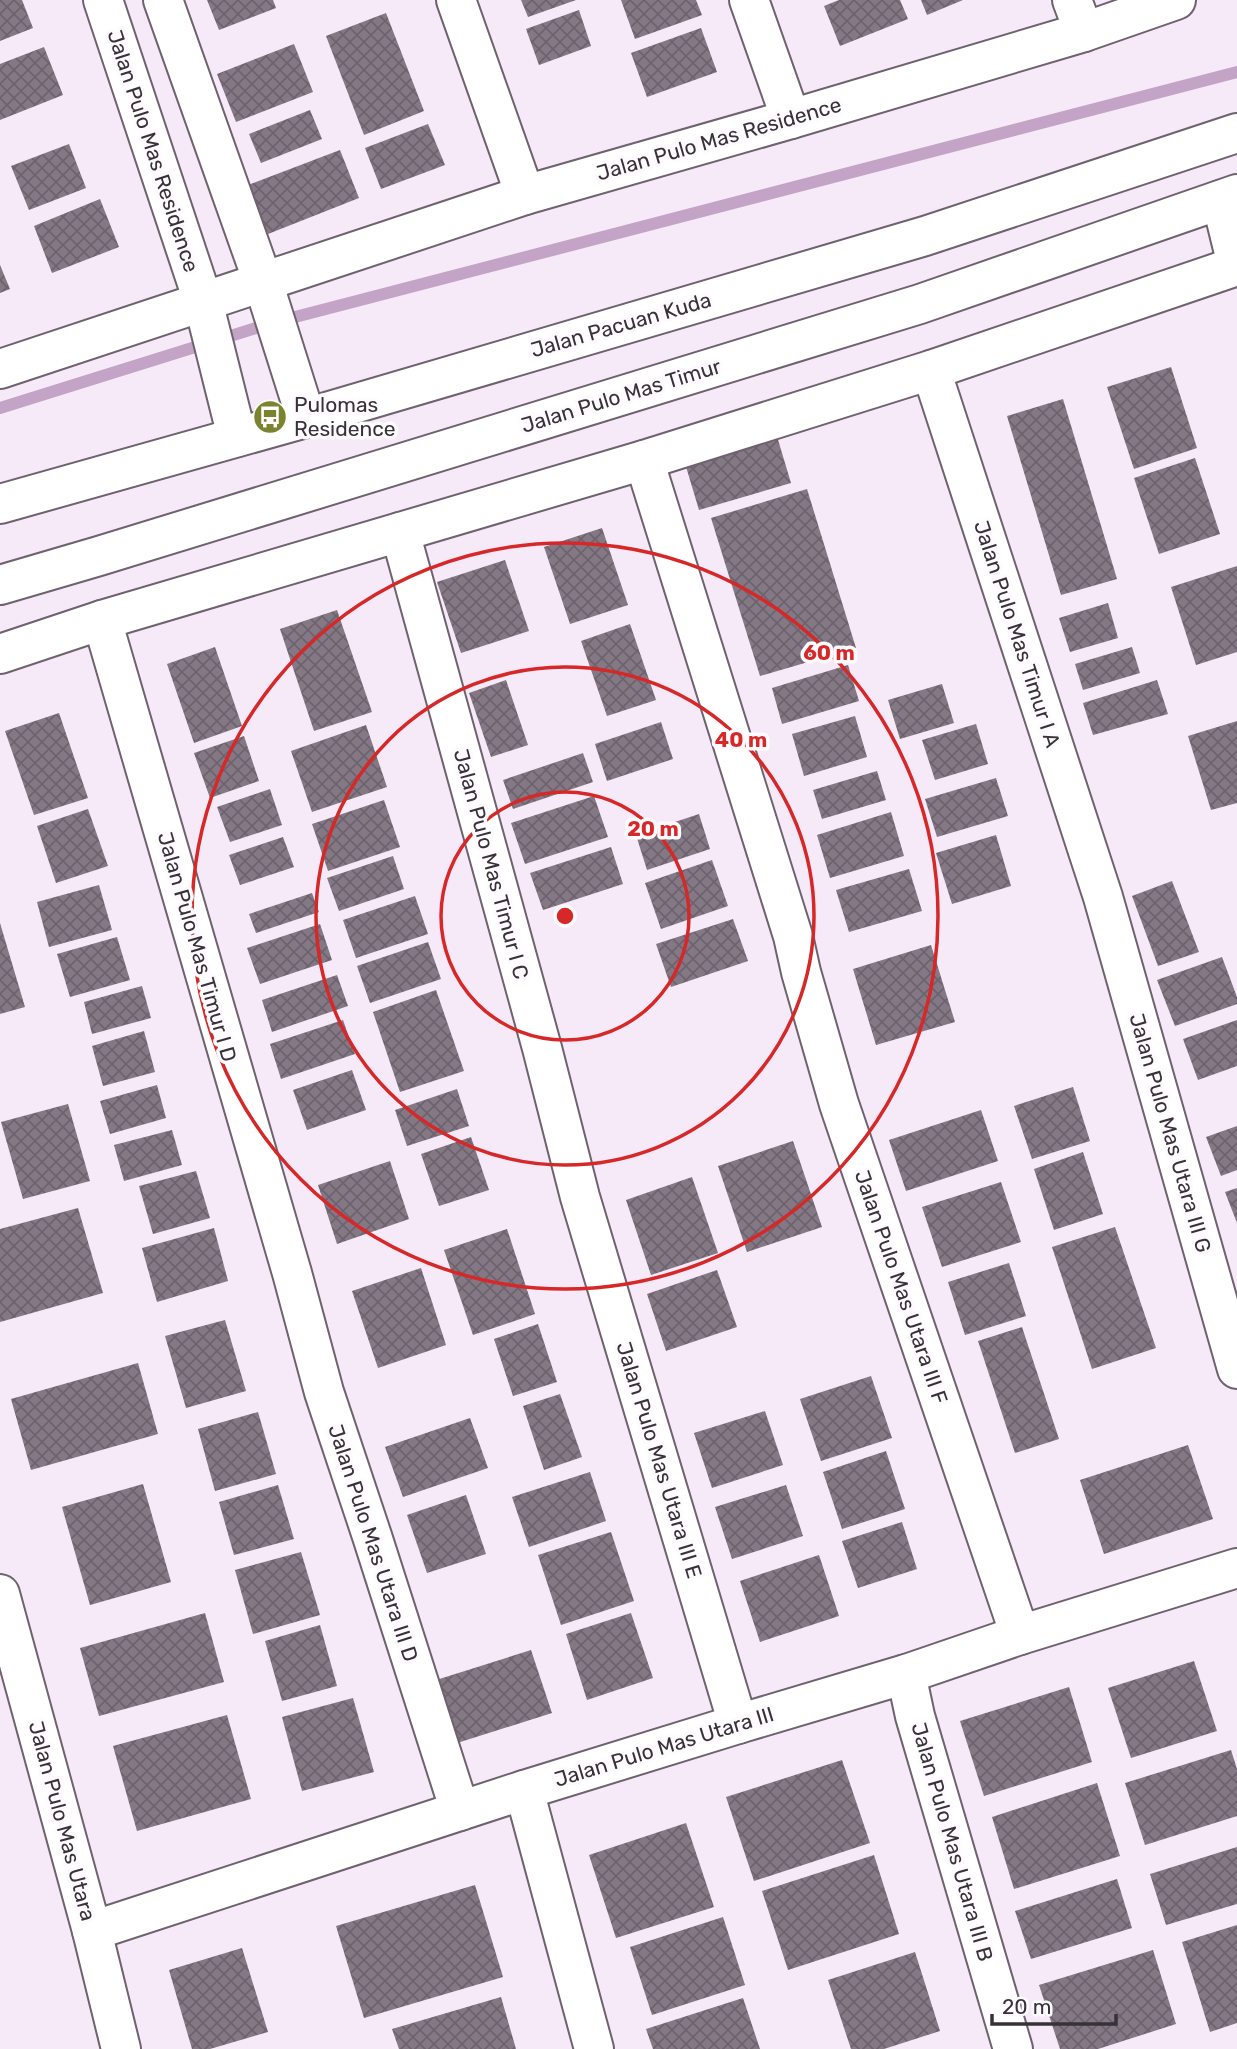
<svg xmlns="http://www.w3.org/2000/svg" width="1237" height="2049" font-family="Rubik,sans-serif">
<style>
.lines{fill:none;stroke-linecap:round;stroke-linejoin:round}
.stream{stroke:#c4a4c6;stroke-width:12}
.building{fill:url(#building-cross-hatch)}
.minor-casing{stroke:#6e626e;stroke-width:42}
.minor{stroke:#fff;stroke-width:38}
.ring{fill:none;stroke:#d62828;stroke-width:3.5}
.labels{text-anchor:middle;stroke-width:7;stroke-linejoin:round;paint-order:stroke}
.street-label{font-size:21px;fill:#373237;stroke:#fefbfe}
.poi-label{font-size:21px;fill:#373237;stroke:#fefbfe;text-anchor:start}
.centre{fill:#d62828;stroke:#fefbfe;stroke-width:3.5}
.ring-label{font-size:21px;text-anchor:middle;font-weight:bold;fill:#d62828;stroke:#fefbfe;stroke-width:7;stroke-linejoin:round;paint-order:stroke}
</style>
<defs>
<pattern id="building-cross-hatch" width="8" height="8" patternUnits="userSpaceOnUse" patternTransform="scale(1.75)"><rect width="8" height="8" fill="#847885"/><path d="M0 0l8 8M0 8l8-8" fill="none" stroke="#6d636e"/></pattern>
</defs>
<rect width="100%" height="100%" fill="#f7eaf8"/>
<g class="lines">
<path class="stream" d="M0,408l272,-85 965,-251"/>
</g>
<g class="building">
<path d="M0,0h22l11,28 -33,13z"/>
<path d="M207,0h66l3,8 -57,22z"/>
<path d="M521,0h55l-48,17z"/>
<path d="M621,0h75l6,15 -67,24z"/>
<path d="M839,0h61l8,19 -68,27 -16,-40z"/>
<path d="M921,0h42l-36,15z"/>
<path d="M579,10l12,36 -52,19 -13,-36z"/>
<path d="M386,13l38,98 -60,24 -38,-99z"/>
<path d="M701,28l16,44 -70,25 -16,-44z"/>
<path d="M294,44l19,48 -77,30 -19,-48z"/>
<path d="M44,47l19,48 -63,25v-56z"/>
<path d="M310,110l12,29 -61,24 -12,-29z"/>
<path d="M428,124l17,41 -64,24 -16,-41z"/>
<path d="M69,144l17,44 -57,22 -18,-44z"/>
<path d="M340,150l19,48 -91,36 -20,-49z"/>
<path d="M100,199l19,48 -67,26 -18,-47z"/>
<path d="M0,265l10,24 -10,4z"/>
<path d="M1171,367l26,81 -63,21 -27,-82z"/>
<path d="M1063,399l54,180 -56,16 -54,-179z"/>
<path d="M776,433l15,50 -92,27 -15,-50z"/>
<path d="M1195,458l25,76 -61,20 -25,-76z"/>
<path d="M807,489l49,159 -96,28 -49,-158z"/>
<path d="M602,528l26,77 -58,19 -26,-77z"/>
<path d="M505,560l24,71 -68,22 -24,-71z"/>
<path d="M1237,566v86l-41,13 -25,-78z"/>
<path d="M1108,603l10,35 -48,14 -11,-34z"/>
<path d="M337,610l35,102 -58,19 -34,-102z"/>
<path d="M630,624l26,76 -49,16 -26,-75z"/>
<path d="M215,647l27,79 -48,17 -27,-79z"/>
<path d="M1132,647l8,26 -57,17 -8,-26z"/>
<path d="M848,665l11,36 -77,23 -10,-36z"/>
<path d="M506,680l22,65 -37,12 -22,-64z"/>
<path d="M1157,680l11,34 -75,21 -10,-32z"/>
<path d="M942,684l12,39 -54,16 -12,-39z"/>
<path d="M59,713l29,85 -54,17 -29,-84z"/>
<path d="M855,716l12,41 -63,19 -12,-42z"/>
<path d="M1237,721v82l-26,7 -23,-74z"/>
<path d="M661,722l12,37 -66,22 -12,-37z"/>
<path d="M976,724l12,40 -53,16 -13,-40z"/>
<path d="M366,725l21,62 -75,25 -21,-61z"/>
<path d="M244,736l15,45 -49,17 -16,-45z"/>
<path d="M583,753l10,29 -80,27 -10,-29z"/>
<path d="M877,771l9,29 -64,19 -9,-29z"/>
<path d="M996,778l12,38 -71,21 -12,-38z"/>
<path d="M270,789l12,36 -52,17 -13,-35z"/>
<path d="M594,796l14,41 -83,27 -14,-41z"/>
<path d="M384,800l16,47 -72,24 -16,-47z"/>
<path d="M88,809l20,57 -52,17 -19,-57z"/>
<path d="M891,812l13,44 -74,22 -13,-43z"/>
<path d="M699,814l11,35 -63,21 -11,-35z"/>
<path d="M996,835l15,51 -59,18 -16,-51z"/>
<path d="M283,837l11,30 -54,18 -11,-30z"/>
<path d="M611,847l12,37 -80,26 -13,-37z"/>
<path d="M393,856l11,33 -65,22 -12,-33z"/>
<path d="M712,860l16,46 -67,23 -16,-46z"/>
<path d="M909,869l13,42 -73,21 -13,-42z"/>
<path d="M1172,881l27,71 -41,14 -26,-70z"/>
<path d="M99,885l13,45 -63,17 -12,-45z"/>
<path d="M312,893l7,19 -63,21 -7,-19z"/>
<path d="M415,896l13,38 -72,24 -13,-38z"/>
<path d="M733,919l15,42 -77,26 -15,-43z"/>
<path d="M0,923l25,84 -25,7z"/>
<path d="M320,924l12,36 -72,24 -13,-36z"/>
<path d="M117,937l13,43 -60,17 -13,-43z"/>
<path d="M428,942l13,37 -71,24 -13,-37z"/>
<path d="M931,945l24,77 -79,23 -23,-76z"/>
<path d="M1222,957l15,40v7l-62,22 -18,-46z"/>
<path d="M337,975l11,31 -76,26 -10,-32z"/>
<path d="M142,986l9,32 -59,16 -8,-32z"/>
<path d="M436,990l28,81 -64,21 -27,-80z"/>
<path d="M343,1020l12,34 -74,25 -11,-35z"/>
<path d="M1237,1020v46l-39,14 -15,-41z"/>
<path d="M144,1031l11,41 -52,14 -11,-40z"/>
<path d="M352,1070l14,40 -59,20 -14,-40z"/>
<path d="M157,1085l9,33 -56,16 -10,-33z"/>
<path d="M1073,1087l17,54 -58,18 -18,-53z"/>
<path d="M457,1089l12,37 -62,20 -12,-36z"/>
<path d="M68,1104l22,77 -67,18 -22,-77z"/>
<path d="M981,1110l17,51 -92,30 -17,-51z"/>
<path d="M1237,1126v44l-16,6 -15,-39z"/>
<path d="M172,1130l10,35 -58,16 -10,-36z"/>
<path d="M471,1137l18,53 -50,16 -18,-52z"/>
<path d="M793,1141l29,86 -75,25 -29,-86z"/>
<path d="M1083,1152l20,62 -49,16 -20,-61z"/>
<path d="M390,1161l19,58 -72,25 -19,-59z"/>
<path d="M196,1171l14,47 -57,16 -14,-48z"/>
<path d="M692,1177l26,76 -67,22 -25,-75z"/>
<path d="M1001,1182l20,60 -79,25 -20,-60z"/>
<path d="M1237,1188v35l-12,-31z"/>
<path d="M78,1208l25,85 -103,29v-93z"/>
<path d="M1115,1227l41,121 -64,21 -40,-122z"/>
<path d="M214,1228l14,53 -71,21 -15,-54z"/>
<path d="M507,1229l28,85 -62,21 -29,-85z"/>
<path d="M1009,1263l17,53 -61,19 -17,-53z"/>
<path d="M421,1268l25,77 -68,23 -26,-77z"/>
<path d="M717,1270l20,57 -71,24 -19,-57z"/>
<path d="M225,1320l21,71 -60,17 -21,-72z"/>
<path d="M538,1324l19,58 -44,14 -19,-57z"/>
<path d="M1022,1327l37,112 -44,14 -37,-112z"/>
<path d="M138,1363l20,71 -127,36 -20,-71z"/>
<path d="M871,1376l21,62 -71,23 -21,-62z"/>
<path d="M560,1394l22,63 -38,13 -21,-64z"/>
<path d="M765,1411l18,54 -71,23 -18,-55z"/>
<path d="M258,1412l18,62 -61,17 -17,-62z"/>
<path d="M470,1418l18,50 -85,29 -18,-50z"/>
<path d="M1188,1445l25,74 -109,35 -24,-74z"/>
<path d="M886,1451l19,58 -63,20 -19,-57z"/>
<path d="M590,1472l16,49 -77,26 -17,-50z"/>
<path d="M143,1484l28,98 -81,23 -28,-98z"/>
<path d="M278,1485l16,54 -60,16 -15,-53z"/>
<path d="M786,1485l17,51 -71,23 -17,-52z"/>
<path d="M466,1495l20,59 -59,19 -20,-58z"/>
<path d="M902,1522l15,47 -59,19 -16,-47z"/>
<path d="M611,1532l23,69 -73,24 -23,-70z"/>
<path d="M301,1552l19,63 -67,19 -18,-64z"/>
<path d="M819,1555l20,61 -79,26 -20,-61z"/>
<path d="M205,1613l19,69 -125,34 -19,-68z"/>
<path d="M631,1613l22,65 -66,22 -21,-66z"/>
<path d="M320,1625l17,61 -55,15 -17,-60z"/>
<path d="M531,1650l21,63 -98,31 -21,-63z"/>
<path d="M1194,1661l23,70 -86,27 -23,-70z"/>
<path d="M1069,1687l23,75 -108,34 -24,-75z"/>
<path d="M353,1698l21,74 -72,19 -20,-74z"/>
<path d="M227,1715l24,84 -114,32 -24,-85z"/>
<path d="M1231,1750l6,19v47l-92,29 -20,-62z"/>
<path d="M842,1760l28,83 -116,38 -28,-84z"/>
<path d="M1097,1783l23,73 -106,33 -22,-72z"/>
<path d="M686,1823l28,84 -98,31 -27,-83z"/>
<path d="M1237,1847v57l-71,21 -16,-51z"/>
<path d="M874,1855l25,79 -111,36 -26,-79z"/>
<path d="M1117,1879l15,49 -101,31 -16,-48z"/>
<path d="M475,1885l28,92 -139,41 -28,-92z"/>
<path d="M723,1917l22,68 -93,30 -22,-68z"/>
<path d="M1237,1925v98l-27,9 -28,-90z"/>
<path d="M242,1948l26,84 -58,17h-18l-23,-79z"/>
<path d="M1153,1950l23,74 -78,25h-38l-21,-64z"/>
<path d="M915,1952l25,79 -56,18h-33l-23,-69z"/>
<path d="M501,1997l15,52h-117l-7,-20z"/>
<path d="M743,1998l17,51h-107l-7,-20z"/>
</g>
<g class="lines">
<g class="minor-casing">
<g id="minor">
<path d="M103,0l100,301 34,136"/>
<path d="M163,0l100,282 43,136"/>
<path d="M456,0l69,195"/>
<path d="M749,0l42,119"/>
<path d="M1072,0l12,32"/>
<path d="M1221,200l16,65"/>
<path d="M0,369l525,-174 266,-76 293,-87 92,-32"/>
<path d="M931,370l172,527 134,472"/>
<path d="M644,460l149,476 8,36 38,132 181,531"/>
<path d="M0,504l306,-86 619,-182 312,-103"/>
<path d="M400,532l142,516 38,149 158,527"/>
<path d="M0,585l99,-29 821,-252 317,-110"/>
<path d="M102,620l190,653 32,119 48,144 88,275"/>
<path d="M0,654l102,-34 542,-160 287,-90 306,-104"/>
<path d="M0,1594l92,337 29,118"/>
<path d="M906,1674l9,42 98,333"/>
<path d="M524,1790l70,259"/>
<path d="M92,1931l432,-141 214,-66 168,-50 114,-39 217,-67"/>
</g>
</g>
<use href="#minor" class="minor"/>
</g>
<g class="ring">
<circle cx="565" cy="916" r="124"/>
<circle cx="565" cy="916" r="249"/>
<circle cx="565" cy="916" r="373"/>
</g>
<defs>
<g id="bus-disc" transform="scale(1.75)"><circle r="9.5" fill="#7b832e" stroke="#fefbfe"/><path d="M-5-6H5V4H4V6H2V4H-2V6H-4V4H-5ZM-3.5-4V0h7V-4ZM-3.5 1.2v1.5H-2V1.2ZM2 1.2v1.5H3.5V1.2Z" fill="#fff"/></g>
</defs>
<g fill-rule="evenodd">
<use href="#bus-disc" x="270" y="417"/>
</g>
<g class="labels">
<g class="street-label">
<text transform="translate(719 139) rotate(-16)" y="7">Jalan Pulo Mas Residence</text>
<text transform="translate(153 151) rotate(72)" y="7">Jalan Pulo Mas Residence</text>
<text transform="translate(621 325) rotate(-16)" y="7">Jalan Pacuan Kuda</text>
<text transform="translate(621 396) rotate(-17)" y="7">Jalan Pulo Mas Timur</text>
<text transform="translate(1017 634) rotate(72)" y="7">Jalan Pulo Mas Timur I A</text>
<text transform="translate(491 864) rotate(75)" y="7">Jalan Pulo Mas Timur I C</text>
<text transform="translate(197 947) rotate(74)" y="7">Jalan Pulo Mas Timur I D</text>
<text transform="translate(1170 1133) rotate(74)" y="7">Jalan Pulo Mas Utara III G</text>
<text transform="translate(901 1287) rotate(71)" y="7">Jalan Pulo Mas Utara III F</text>
<text transform="translate(659 1460) rotate(73)" y="7">Jalan Pulo Mas Utara III E</text>
<text transform="translate(373 1543) rotate(72)" y="7">Jalan Pulo Mas Utara III D</text>
<text transform="translate(664 1747) rotate(-17)" y="7">Jalan Pulo Mas Utara III</text>
<text transform="translate(62 1821) rotate(75)" y="7">Jalan Pulo Mas Utara</text>
<text transform="translate(952 1842) rotate(74)" y="7">Jalan Pulo Mas Utara III B</text>
</g>
<g class="poi-label">
<text x="294" y="412">Pulomas<tspan x="294" dy="24">Residence</tspan></text>
</g>
</g>
<circle cx="565" cy="916" r="10" class="centre"/>
<g class="ring-label">
<text x="829" y="660">60 m</text>
<text x="741" y="747">40 m</text>
<text x="653" y="836">20 m</text>
</g>
<path d="M992 2014v10h124v-10" fill="none" stroke="#373237" stroke-width="3.5"/>
<text x="1002" y="2014" font-size="21" fill="#373237" stroke="#fefbfe" stroke-width="5" paint-order="stroke">20 m</text>
</svg>
